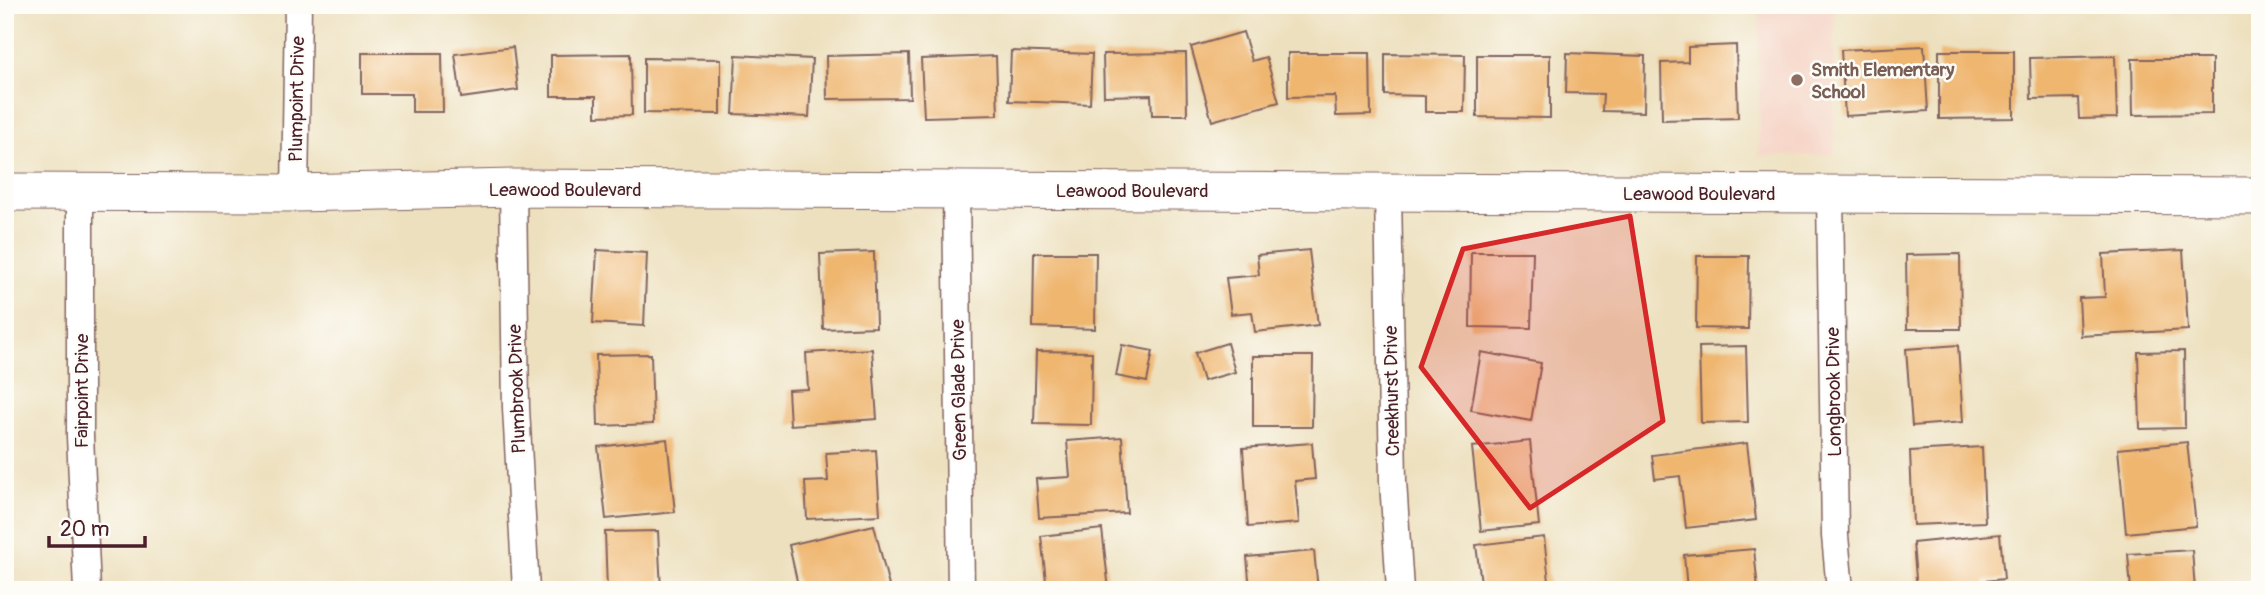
<svg xmlns="http://www.w3.org/2000/svg" width="2265" height="595" font-family="Pangolin,sans-serif">
<style>
.built{fill:#f5d2c3}
.building{fill:#efb670}
.lines{fill:none;stroke-linecap:round;stroke-linejoin:round}
.street-casing{stroke:#83635e;stroke-width:29}
.secondary-casing{stroke:#83635e;stroke-width:39}
.street{stroke:#fff;stroke-width:26}
.secondary{stroke:#fff;stroke-width:37}
.marked{fill:#d62828;fill-opacity:0.2;stroke:#d62828;stroke-width:5;stroke-linejoin:round}
.education-dot{fill:#8d6e63;stroke:#fdfcf7;stroke-width:2.5}
.labels{text-anchor:middle;stroke-width:5;stroke-linejoin:round;paint-order:stroke}
.education-label{font-size:19px;font-weight:bold;fill:#785e54;stroke:#fdfcf7;text-anchor:start}
.street-label{font-size:19px;fill:#4a1f2b;stroke:#fdfcf7}
</style>
<rect width="100%" height="100%" fill="#fdfcf7"/>
<filter id="ink" filterUnits="userSpaceOnUse"><feTurbulence type="fractalNoise" baseFrequency=".0143" numOctaves="2"/><feDisplacementMap in="SourceGraphic" scale="14" xChannelSelector="R" yChannelSelector="G"/><feConvolveMatrix kernelMatrix="1 2 1 2 8 2 1 2 1" color-interpolation-filters="sRGB"/></filter>
<filter id="wash" filterUnits="userSpaceOnUse"><feTurbulence type="fractalNoise" baseFrequency=".00686" numOctaves="4" result="noise"/><feDisplacementMap in="SourceGraphic" scale="28" xChannelSelector="R" yChannelSelector="G"/><feGaussianBlur stdDeviation="1.57" result="paint"/><feColorMatrix in="noise" values="0 0 0 0 0 0 0 0 0 0 0 0 0 0 0 0 0 1.4 0 .05"/><feComposite in="paint" operator="in"/></filter>
<g filter="url(#wash)">
<rect width="100%" height="100%" fill="#ede0be"/>
<path class="built" d="M1759,5h75v150l-75,1z"/>
<g id="blocks">
<g class="building">
<path d="M1243,32l9,29 14,-4 13,45 -67,19 -21,-74z"/>
<path d="M1736,45l2,73 -76,2 -1,-57 27,-1v-15z"/>
<path d="M1924,46l4,65 -83,5 -4,-66z"/>
<path d="M513,47l5,43 -57,8 -6,-44z"/>
<path d="M1011,51l81,3 -2,50 -81,-3z"/>
<path d="M1939,51h75v67l-75,1z"/>
<path d="M362,53h80l1,59h-31v-18h-50z"/>
<path d="M1186,53l1,62h-35l-1,-20 -47,1 -1,-42z"/>
<path d="M1288,53h82l1,62 -35,1 -1,-20 -47,1z"/>
<path d="M1567,53l78,3 -1,56 -42,-1 1,-17 -37,-1z"/>
<path d="M631,54l1,61 -36,1v-20h-45v-41z"/>
<path d="M909,54l1,44 -83,1 -1,-43z"/>
<path d="M1385,54l80,1 -1,57h-39v-16l-40,-1z"/>
<path d="M736,55l76,4 -3,58 -76,-3z"/>
<path d="M1477,55h73v63l-73,-1z"/>
<path d="M996,56l2,59 -74,2 -3,-58z"/>
<path d="M2115,56l2,62 -38,1 -1,-21 -47,1 -1,-41z"/>
<path d="M644,58l77,1v55l-77,-1z"/>
<path d="M2132,59h80v55l-79,1z"/>
<path d="M597,250l50,3 -3,73 -51,-3z"/>
<path d="M1309,250l9,75 -63,7 -3,-20 -21,2 -5,-36 33,-3 -2,-20z"/>
<path d="M2183,250l5,80 -107,6 -2,-38 26,-1 -2,-43z"/>
<path d="M874,252l2,75 -53,2 -3,-75z"/>
<path d="M1471,252h62l-2,76 -61,-1z"/>
<path d="M1034,253h62l-1,76 -62,-2z"/>
<path d="M1960,254l1,75h-54l-1,-74z"/>
<path d="M1697,256h52l-1,73 -52,-1z"/>
<path d="M1227,343l8,29 -32,9 -8,-28z"/>
<path d="M1122,345l31,6 -6,31 -31,-6z"/>
<path d="M1958,345l5,77 -51,4 -6,-77z"/>
<path d="M1746,346l2,76 -47,1 -2,-76z"/>
<path d="M872,349l5,70 -87,6 -2,-35 20,-1 -2,-36z"/>
<path d="M1036,351l56,1 -1,73 -57,-1z"/>
<path d="M2184,351l1,77 -45,1 -2,-77z"/>
<path d="M1481,352l60,11 -10,58 -60,-11z"/>
<path d="M651,354l2,70 -55,2 -2,-71z"/>
<path d="M1253,356h60l-1,71h-59z"/>
<path d="M1122,437l5,76 -88,5 -3,-39 34,-2 -3,-36z"/>
<path d="M667,439l8,73 -69,7 -8,-72z"/>
<path d="M1530,441l9,84 -58,6 -9,-84z"/>
<path d="M2187,442l9,84 -70,7 -8,-84z"/>
<path d="M1312,443l3,36 -20,2 4,42 -51,4 -5,-79z"/>
<path d="M1747,443l9,77 -70,8 -6,-52 -25,3 -3,-24z"/>
<path d="M1982,447l3,75 -72,3 -3,-74z"/>
<path d="M876,450l4,65 -73,4 -2,-37 23,-1 -2,-28z"/>
<path d="M874,525l15,61 -15,4h-75l-10,-45z"/>
<path d="M1102,529l7,61h-62l-6,-54z"/>
<path d="M658,531l3,59h-54l-2,-58z"/>
<path d="M2000,534l4,45 -19,2 1,9h-69l-4,-47z"/>
<path d="M1544,537l6,53h-68l-6,-45z"/>
<path d="M1754,549l4,41h-71l-3,-35z"/>
<path d="M2192,550l3,40h-64l-3,-36z"/>
<path d="M1314,551l4,39h-68l-3,-33z"/>
</g>
</g>
</g>
<g filter="url(#ink)">
<use href="#blocks" fill-opacity="0" stroke="#83635e" stroke-width="2"/>
<g class="lines">
<g class="street-casing">
<g id="street">
<path d="M513,188l3,220 10,182"/>
<path d="M956,189l5,401"/>
<path d="M1388,191l5,290 7,109"/>
<path d="M80,192v244l7,154"/>
<path d="M295,193l3,-188"/>
<path d="M1830,194l5,342 5,54"/>
</g>
</g>
<g class="secondary-casing">
<path id="secondary" d="M5,192l290,1 218,-5 1747,8"/>
</g>
<use href="#street" class="street"/>
<use href="#secondary" class="secondary"/>
</g>
</g>
<path class="marked" d="M1630,216l33,205 -133,87 -109,-141 42,-118z"/>
<circle class="education-dot" cx="1797" cy="80" r="7"/>
<g class="labels">
<g class="education-label">
<text x="1811" y="76">Smith Elementary<tspan x="1811" dy="22">School</tspan></text>
</g>
<g class="street-label">
<text transform="translate(296 99) rotate(-89)" y="7">Plumpoint Drive</text>
<text x="565" y="196">Leawood Boulevard</text>
<text x="1132" y="197">Leawood Boulevard</text>
<text x="1699" y="200">Leawood Boulevard</text>
<text transform="translate(516 389) rotate(-92)" y="7">Plumbrook Drive</text>
<text transform="translate(958 390) rotate(-91)" y="7">Green Glade Drive</text>
<text transform="translate(81 391) rotate(-90)" y="7">Fairpoint Drive</text>
<text transform="translate(1391 391) rotate(-91)" y="7">Creekhurst Drive</text>
<text transform="translate(1833 392) rotate(-91)" y="7">Longbrook Drive</text>
</g>
</g>
<rect width="2265" height="595" fill="none" stroke="#fdfcf7" stroke-width="28"/>
<path d="M49 536v10h96v-10" fill="none" stroke="#4a1f2b" stroke-width="3.5"/>
<text x="60" y="536" font-size="21" fill="#4a1f2b" stroke="#fdfcf7" stroke-width="5" paint-order="stroke">20 m</text>
</svg>
